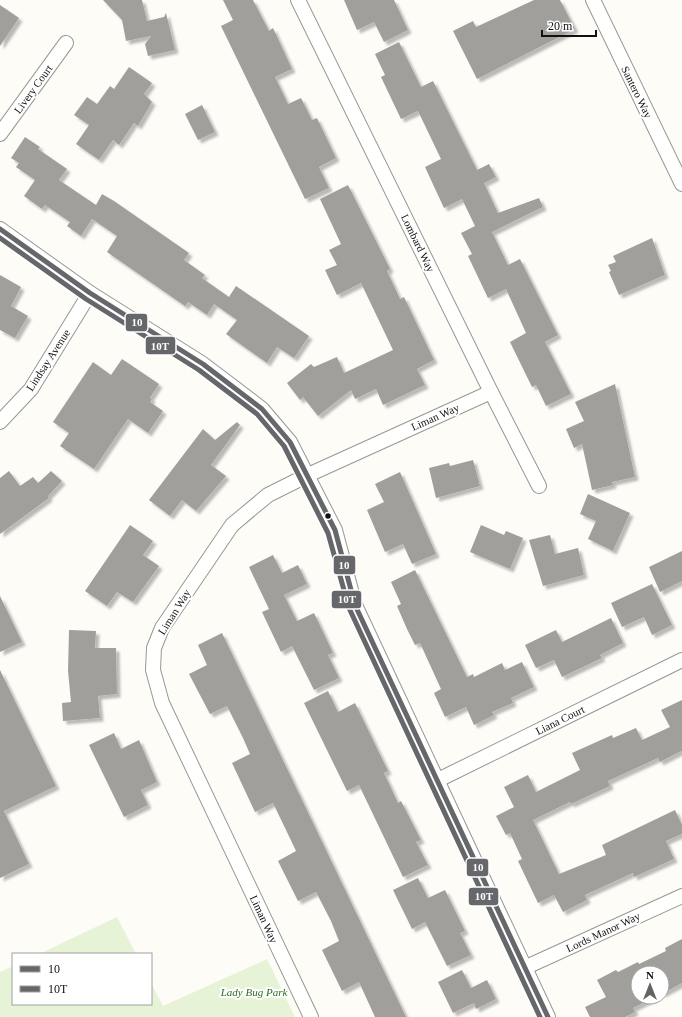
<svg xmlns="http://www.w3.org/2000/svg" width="682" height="1017" font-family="Georgia,serif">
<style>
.green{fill:#e7f3d7}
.building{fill:#a19f9c;filter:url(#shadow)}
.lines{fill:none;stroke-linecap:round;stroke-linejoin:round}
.minor-casing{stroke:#979795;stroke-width:16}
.minor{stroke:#fffffe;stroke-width:14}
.bus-1-casing{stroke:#fff;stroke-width:8}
.bus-2-casing{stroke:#fff;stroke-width:8}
.bus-1{stroke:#65676a;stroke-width:5}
.bus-2{stroke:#65676a;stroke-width:5}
.bus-dot{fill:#111;stroke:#fff;stroke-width:1.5}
.labels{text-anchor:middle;stroke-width:4;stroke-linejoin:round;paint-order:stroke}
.street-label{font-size:11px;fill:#111;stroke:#fff}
.park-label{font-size:11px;font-style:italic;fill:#2f6b1f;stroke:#fff}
.line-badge{stroke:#fff;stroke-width:1.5}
.badge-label{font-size:11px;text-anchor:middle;font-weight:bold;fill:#fff}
</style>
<defs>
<filter id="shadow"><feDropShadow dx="3.5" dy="3.5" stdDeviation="1" flood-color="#0004"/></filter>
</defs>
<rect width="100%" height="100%" fill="#fdfcf7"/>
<g class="green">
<path d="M117,917l19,37h-97z"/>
<path d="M267,959l28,58h-295v-45l13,-6v38h138v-21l12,23z"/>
</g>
<g class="building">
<path d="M103,0h39l5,21 17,-4 2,-4 9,37 -27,6 -3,-12 6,-8 -25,5 -4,-21z"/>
<path d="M223,0h30l16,31 4,-3 19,41 -17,8 13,27 13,-6 11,22 5,-2 19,40 -17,9 10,21 -24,11 -84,-173 12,-6z"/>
<path d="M344,0h50l14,30 -24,12 -10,-20 -17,8z"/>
<path d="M534,0h26l15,29 -98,50 -24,-48 20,-10 3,6z"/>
<path d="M0,5l19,13 -19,28z"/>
<path d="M399,42l22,45 12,-6 44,89 12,-6 7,13 -12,6 14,30 41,-15 4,9 -51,25 16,33 12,-6 38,76 -13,7 26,52 -25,12 -10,-21 -4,2 -22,-45 16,-9 -20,-44 -18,9 -20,-42 4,-2 -11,-21 14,-7 -13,-27 -18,9 -19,-41 16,-8 -23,-48 -17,8 -20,-42 4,-2 -10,-21z"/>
<path d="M129,67l23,16 -8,11 8,8 -14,24 -4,-3 -15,22 -6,-5 -14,20 -23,-16 13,-19 -15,-10 13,-18 10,7 13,-18 4,3z"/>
<path d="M202,105l13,27 -17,8 -13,-26z"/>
<path d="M25,137l15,10 -2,2 29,20 -8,11 37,25 6,-11 12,7 75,52 -5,7 21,15 -3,3 27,19 7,-11 73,50 -15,22 -17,-11 -10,16 -41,-29 11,-14 -23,-16 -7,11 -19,-13 -3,4 -78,-54 10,-16 -25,-17 -11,17 -14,-10 3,-4 -25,-17 -3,4 -18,-13 11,-16 -19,-13 3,-4 -8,-5z"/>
<path d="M348,185l42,84 -3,2 13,28 4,-2 30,63 -17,9 8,16 -19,9 -23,11 -7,-16 -21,10 -4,-9 -33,26 -15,-19 -3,3 -13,-17 24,-19 3,3 23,-10 7,16 49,-23 -32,-67 -24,12 -12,-25 12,-5 -8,-15 12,-6 -21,-45z"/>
<path d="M652,238l13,37 -46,20 -10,-23 2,-1 -3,-6 8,-3 -3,-6z"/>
<path d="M0,275l21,12 -10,19 17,10 -13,22 -15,-8z"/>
<path d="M122,359l37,25 -9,14 2,1 -2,3 13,9 -15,22 -20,-14 -34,50 -34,-23 9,-13 -16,-11 40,-60 18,13z"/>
<path d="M615,384l20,93 -23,5 1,3 -21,5 -10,-46 -8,4 -8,-19 18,-8 -9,-19z"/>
<path d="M237,422l3,3 -29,40 15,11 -30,35 -14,-11 -12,16 -21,-16 54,-71 12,11z"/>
<path d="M473,460l7,26 -44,12 -7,-30 20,-5 1,3z"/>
<path d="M9,471l11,15 13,-9 5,6 13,-12 11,10 -14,15 1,2 -49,36v-56z"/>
<path d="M400,472l36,82 -24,10 -9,-20 -18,8 -18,-42 17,-8 -9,-18z"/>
<path d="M588,494l42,19 -17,38 -25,-12 8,-18 -16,-7z"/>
<path d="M130,525l23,16 -10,14 16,11 -26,36 -16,-10 -10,14 -22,-15z"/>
<path d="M481,525l23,10 2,-4 17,7 -13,31 -40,-17z"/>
<path d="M550,535l5,19 23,-6 6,27 -41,11 -14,-46z"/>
<path d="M682,551v30l-22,11 -11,-25z"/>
<path d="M273,555l9,18 16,-8 9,19 -23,11 13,26 17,-8 19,40 -5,2 11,23 -25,12 -22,-44 -11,6 -19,-40 7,-3 -20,-42z"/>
<path d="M415,570l52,107 6,-3 1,3 28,-14 3,7 17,-8 12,25 -23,11 2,5 -21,9 2,3 -20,10 -8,-18 -21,10 -11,-24 7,-4 -21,-46 -5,2 -8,-16 -10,-23 4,-2 -10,-22z"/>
<path d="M652,584l20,41 -20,10 -8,-18 -22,10 -11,-24z"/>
<path d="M0,596l22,46 -22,10z"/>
<path d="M611,618l12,25 -23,12 2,3 -40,19 -8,-17 -18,8 -11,-23 31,-15 6,12z"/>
<path d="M69,630l27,1 -1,17h21l1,46 -19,2 2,22 -37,3 -1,-18 9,-1 -3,-31z"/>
<path d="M222,633l150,313 34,71h-31l-16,-35 -17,9 -20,-41 17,-9 -8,-20 -15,-29 -18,9 -20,-40 18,-10 -9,-19 -14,-29 -18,9 -23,-49 18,-9 -7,-16 -16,-32 -17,8 -21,-40 18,-9 -9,-20z"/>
<path d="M0,670l56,116 -52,25 25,53 -29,14z"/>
<path d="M328,691l10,21 17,-9 33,68 -4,2 14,30 3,-2 20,39 -5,2 12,23 -25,12 -44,-92 -12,6 -43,-88z"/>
<path d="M682,700v53l-1,-2 -21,11 -2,-4 -50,23 2,5 -39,18 -1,-2 -37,18 26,54 47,-19 -4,-10 73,-35 7,15v9l-16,7 8,18 -40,18 -1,-4 -48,22 2,5 -24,12 -9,-17 -16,8 -20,-42 4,-2 -12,-26 -4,2 -10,-19 18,-9 -10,-20 24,-12 8,17 44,-22 -8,-17 40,-18 1,3 23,-10 6,12 28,-13 -9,-17z"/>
<path d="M114,733l7,16 18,-9 18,42 -16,8 7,15 -24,12 -35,-72z"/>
<path d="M418,878l10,20 17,-8 20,41 -5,2 11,22 -24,11 -22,-44 -13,7 -19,-39z"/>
<path d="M682,939v44l-20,11v-21h-24v24h17l-22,11 2,4 -10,5h-35l-5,-10 21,-10 -9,-17 19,-10 2,2 20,-10 1,2 27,-13 -1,-3z"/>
<path d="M462,970l9,18 16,-8 9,19 -20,10 -2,-6 -21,10 -15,-31z"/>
</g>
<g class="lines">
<g class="minor-casing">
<g id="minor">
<path d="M298,0l193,392 48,94"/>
<path d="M593,0l89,184"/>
<path d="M0,134l66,-91"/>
<path d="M0,229l90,64 113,71 59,45 28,33 45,88 20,75 193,412"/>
<path d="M0,422l31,-33 59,-96"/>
<path d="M438,780l244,-120"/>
<path d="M524,968l158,-72"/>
<path d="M311,1017l-149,-314 -9,-33 1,-22 8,-20 70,-103 36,-30 40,-20 183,-83"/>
</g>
</g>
<use href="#minor" class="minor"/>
<g class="bus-1-casing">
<path id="bus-1" d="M0,229l90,64 113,71 59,45 28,33 45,88 20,75 193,412"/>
</g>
<g class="bus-2-casing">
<path id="bus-2" d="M0,238l86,61 113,71 58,44 27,32 44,87 21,75 191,409"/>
</g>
<use href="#bus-1" class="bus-1"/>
<use href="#bus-2" class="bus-2"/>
</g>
<circle class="bus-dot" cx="328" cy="516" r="3.5"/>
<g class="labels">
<g class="street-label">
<text transform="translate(33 89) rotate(-54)" y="4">Livery Court</text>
<text transform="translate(637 92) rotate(64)" y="4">Santero Way</text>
<text transform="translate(418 243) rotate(64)" y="4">Lombard Way</text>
<text transform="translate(48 360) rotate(-57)" y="4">Lindsay Avenue</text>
<text transform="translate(435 417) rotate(-24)" y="4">Liman Way</text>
<text transform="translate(174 612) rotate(-58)" y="4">Liman Way</text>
<text transform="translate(560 720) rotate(-26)" y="4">Liana Court</text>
<text transform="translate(264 919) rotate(65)" y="4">Liman Way</text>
<text transform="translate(603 932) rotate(-25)" y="4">Lords Manor Way</text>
</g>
<g class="park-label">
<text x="254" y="996">Lady Bug Park</text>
</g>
</g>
<g class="line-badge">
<rect x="125" y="313" width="23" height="19" rx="4" fill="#65676a"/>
<rect x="145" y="336" width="31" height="19" rx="4" fill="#65676a"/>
<rect x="333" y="555" width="23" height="20" rx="4" fill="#65676a"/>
<rect x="331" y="590" width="31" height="19" rx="4" fill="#65676a"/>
<rect x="466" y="858" width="23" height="19" rx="4" fill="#65676a"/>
<rect x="468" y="887" width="31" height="19" rx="4" fill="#65676a"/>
</g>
<g class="badge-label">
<text x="137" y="326">10</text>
<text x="160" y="350">10T</text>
<text x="344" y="569">10</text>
<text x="347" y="603">10T</text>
<text x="478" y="871">10</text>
<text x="484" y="900">10T</text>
</g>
<rect x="12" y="953" width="140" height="52" fill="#ffffff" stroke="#a0a0a0"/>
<rect x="20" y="966" width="20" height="6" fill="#65676a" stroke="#a0a0a0"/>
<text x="48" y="973" font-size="12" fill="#111111">10</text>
<rect x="20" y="986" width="20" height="6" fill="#65676a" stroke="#a0a0a0"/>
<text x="48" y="993" font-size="12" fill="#111111">10T</text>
<g transform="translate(650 985)"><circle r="19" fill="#ffffff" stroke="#a0a0a0"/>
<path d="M0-3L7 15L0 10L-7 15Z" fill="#646362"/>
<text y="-6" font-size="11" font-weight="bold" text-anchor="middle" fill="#111111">N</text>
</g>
<path d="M542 30v6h54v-6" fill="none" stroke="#111111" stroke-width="2"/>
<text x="548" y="30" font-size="12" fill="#111111" stroke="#ffffff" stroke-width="3" paint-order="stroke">20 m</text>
</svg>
